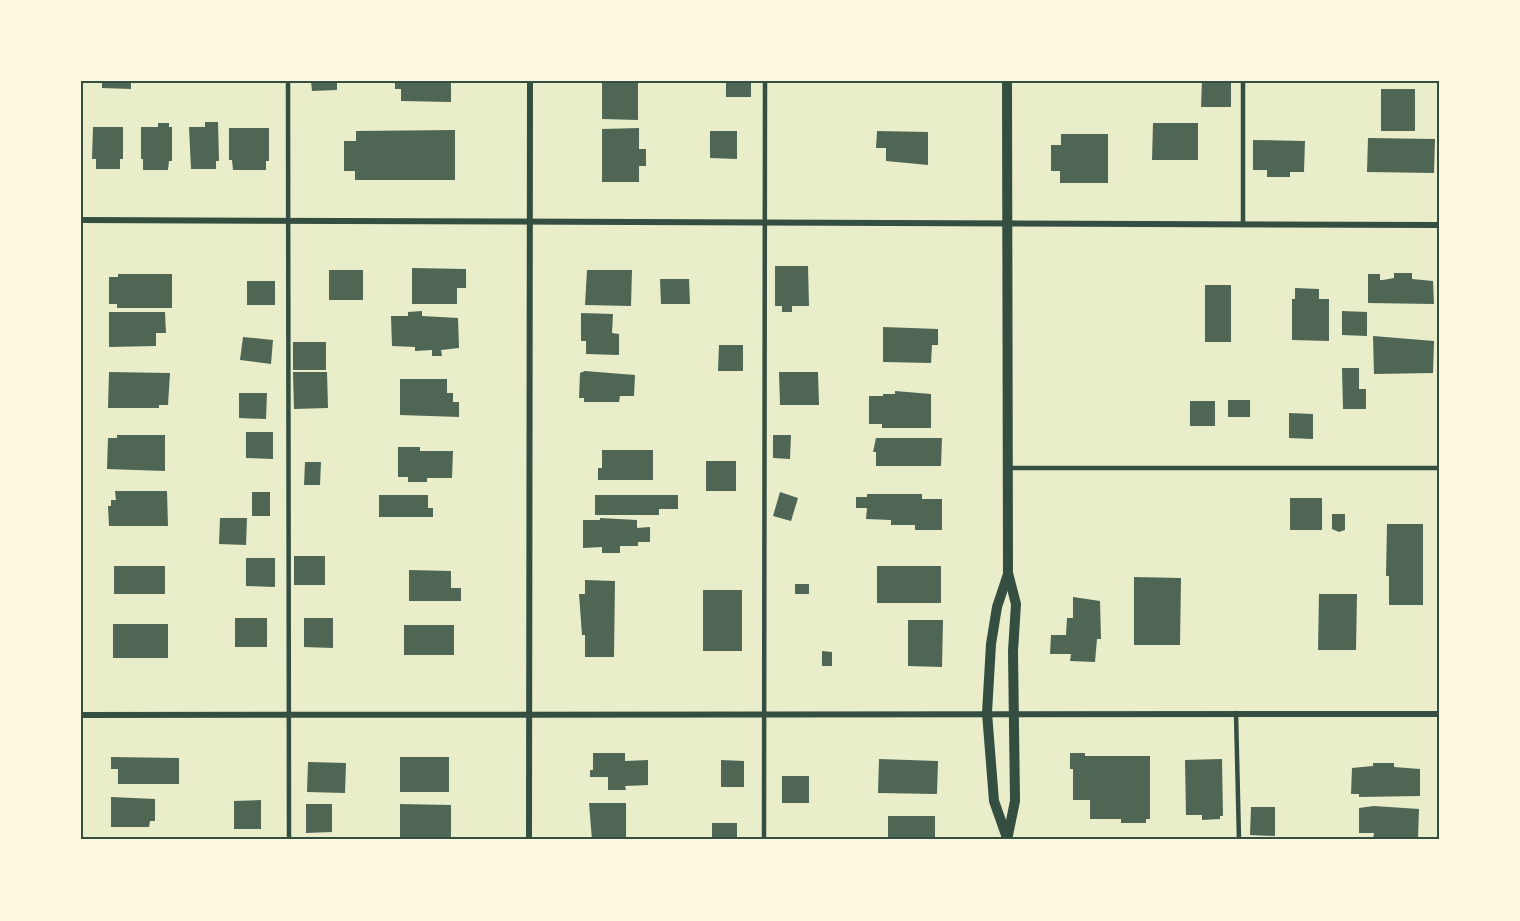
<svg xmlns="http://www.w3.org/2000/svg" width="1520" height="921" font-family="'Asap Condensed',sans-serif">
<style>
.building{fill:#4f6655}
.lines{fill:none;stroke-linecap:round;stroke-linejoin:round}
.service{stroke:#344e41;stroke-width:4.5}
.minor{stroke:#344e41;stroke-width:6}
.tertiary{stroke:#344e41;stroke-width:10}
.neatline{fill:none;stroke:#344e41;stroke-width:2}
</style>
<rect width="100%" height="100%" fill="#e9edc9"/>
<g class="building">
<path d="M102,81h29v8l-29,-1z"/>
<path d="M311,81h26v9l-25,1z"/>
<path d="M395,81h60v2h-4v19l-50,-1v-12h-6z"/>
<path d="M602,81h36v39l-36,-1z"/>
<rect x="726" y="81" width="25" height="16"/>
<path d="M1202,81h29v26h-30z"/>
<rect x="1381" y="89" width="34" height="42"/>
<path d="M205,122h13l1,39h-3v8h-25l-2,-42h16z"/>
<path d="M158,123h11v4h3v34h-3l-1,9h-25v-11h-2v-32h17z"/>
<path d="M1153,123h45v37h-46z"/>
<path d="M93,127h30v32h-3v10h-24v-10h-4z"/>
<path d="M229,128h40v33h-3v9h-33l-1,-10h-3z"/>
<path d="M639,128v21h7v17h-7v16h-37v-53z"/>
<path d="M455,130v50h-100v-9h-11v-30h12v-10z"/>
<path d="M710,131h27v28l-27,-1z"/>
<path d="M877,131l51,1v33l-42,-4v-13h-10z"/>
<path d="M1061,134h47v49h-48v-12h-9v-26h10z"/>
<path d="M1368,138l67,1 -1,34 -67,-1z"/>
<path d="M1253,140l52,1 -1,31h-14v5h-23v-7h-14z"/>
<path d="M775,266h33l1,40h-17v6h-10v-6h-7z"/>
<path d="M412,268l54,1v19h-9v16h-45z"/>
<rect x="329" y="270" width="34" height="30"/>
<path d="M587,270h45l-1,36 -46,-1z"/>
<path d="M1394,273h18v6l21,2 1,23 -66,-1v-29h12v6h3l11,-2z"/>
<path d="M118,274h54v34h-55v-4h-8v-27h9z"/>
<path d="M660,279h29l1,25h-29z"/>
<rect x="247" y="281" width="28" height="24"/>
<rect x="1205" y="285" width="26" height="57"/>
<path d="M1295,288l24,1v10h10v42l-37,-1v-41h3z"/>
<path d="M422,311v5l36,2 1,30 -18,2 1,6h-10v-6l-17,1v-4l-23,-1 -1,-30h17v-4z"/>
<path d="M1342,311l25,1v24l-25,-1z"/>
<path d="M109,312h56l1,21h-10v13l-47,1z"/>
<path d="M581,313l32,1 -1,19 7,1v21l-33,-1v-13h-5z"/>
<path d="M883,327l55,2v16h-6l-1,18 -48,-1z"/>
<path d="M1373,336l61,5 -1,32 -59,1z"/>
<path d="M243,337l30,3 -2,24 -31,-4z"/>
<rect x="293" y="342" width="33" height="28"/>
<path d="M719,345h24v26h-25z"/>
<path d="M1342,368h17v21h7v20h-23z"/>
<path d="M585,371l50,4 -1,21h-14l-1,6h-35v-4h-5l1,-25z"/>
<path d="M109,372l61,1 -2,32h-9v3h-51z"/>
<path d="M293,372h34l1,36 -34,1z"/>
<path d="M779,372h39l1,33h-39z"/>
<path d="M400,379h47v14h6v9h6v15l-59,-2z"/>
<path d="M895,391l36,3v34h-49v-4h-13v-28h14v-2h12z"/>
<path d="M239,393h28l-1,26 -27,-1z"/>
<rect x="1228" y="400" width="22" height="17"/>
<rect x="1190" y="401" width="25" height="25"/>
<path d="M1289,413l24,1v25l-24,-1z"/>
<path d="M246,432h27v27l-27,-1z"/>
<path d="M117,435h48v36l-58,-2 1,-31h9z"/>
<path d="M773,435h18l-1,24 -17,-1z"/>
<path d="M876,438h66l-1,28h-65v-14h-3z"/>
<path d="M398,447h22v4h33l-1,27h-25v4h-19v-5h-10z"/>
<path d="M602,450h51v30h-55v-12h4z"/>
<rect x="706" y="461" width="30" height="30"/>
<path d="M305,462h16l-1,23h-16z"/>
<path d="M115,491h52l1,35h-59l-1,-20h3v-6h5z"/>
<rect x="252" y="492" width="18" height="24"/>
<path d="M780,492l18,6 -7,23 -18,-5z"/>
<path d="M867,494h55v5h20v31h-27v-5h-24v-5l-25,-1 1,-11h-11v-11h11z"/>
<path d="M379,495h49v13h5v9h-54z"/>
<path d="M595,495h83v14h-19v6h-64z"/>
<rect x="1290" y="498" width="32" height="32"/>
<path d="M1332,514h13v16l-6,2 -7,-3z"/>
<path d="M220,518h27l-1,27 -27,-1z"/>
<path d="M600,518l37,2v8l13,-1v15h-12v4h-18v7h-18v-6l-19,1v-28h17z"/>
<path d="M1387,524h36v81h-34v-29h-3z"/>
<rect x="294" y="556" width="31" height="29"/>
<path d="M246,558h29v29l-29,-1z"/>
<rect x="114" y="566" width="51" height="28"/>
<rect x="877" y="566" width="64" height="37"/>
<path d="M409,570l42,1v17h10v13h-52z"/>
<path d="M1134,577l47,1 -1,67h-46z"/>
<path d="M585,580l30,1 -1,76h-29v-22h-3l-3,-41h6z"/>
<rect x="795" y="584" width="14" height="10"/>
<rect x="703" y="590" width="39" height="61"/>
<path d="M1319,594h38l-1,56h-38z"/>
<path d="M1073,597l27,4 1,38h-4l-2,23 -25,-1 1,-7h-21l1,-19h15l1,-17h6z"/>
<rect x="235" y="618" width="32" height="29"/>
<path d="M304,618h29v30l-29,-1z"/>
<path d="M908,620h35l-1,47 -34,-1z"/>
<rect x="113" y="624" width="55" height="34"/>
<rect x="404" y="625" width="50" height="30"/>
<path d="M822,651l10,1v14h-10z"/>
<path d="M593,753h32v8l23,-1v25l-23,1 1,4h-18v-13h-18v-7h3z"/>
<path d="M1070,753h15v3h65v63h-4v4h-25v-4h-31v-19h-17v-31h-3z"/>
<path d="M111,757l68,1v26h-61v-15h-7z"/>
<rect x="400" y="757" width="49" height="35"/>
<path d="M879,759l59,2 -1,33 -59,-1z"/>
<path d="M1222,759l1,57h-3v3l-18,1v-5h-16l-1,-55z"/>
<path d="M721,760l23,1v26h-23z"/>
<path d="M308,762l38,1 -1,30 -38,-1z"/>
<path d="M1373,763h21v4l26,2v27l-61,1v-3h-8l1,-26 21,-2z"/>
<rect x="782" y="776" width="27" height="27"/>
<path d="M111,797l44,2v22h-5l-1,6h-38z"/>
<path d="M261,800v29h-27v-28z"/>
<path d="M589,803h37v37h-34z"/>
<path d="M306,804h26v28l-26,1z"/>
<path d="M400,804l51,1v35h-51z"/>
<path d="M1374,806l45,3 -1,30 -45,1 1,-7h-15v-25z"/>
<path d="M1251,807h24v29l-25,-1z"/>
<rect x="888" y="816" width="47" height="24"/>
<rect x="712" y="823" width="25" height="17"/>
</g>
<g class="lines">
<g class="service">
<path d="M288,81l1,759"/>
<path d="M1243,225v-144"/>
<path d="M1008,468h431"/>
<path d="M1236,713l3,127"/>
<path d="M764,840l1,-759"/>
</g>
<g class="minor">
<path d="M81,220l1358,5"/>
<path d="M81,715l1358,-1"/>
<path d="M529,840l1,-759"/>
</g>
<g class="tertiary">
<path d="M1006,835l-12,-34 -7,-88 4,-69 6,-37 11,-33"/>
<path d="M1007,840l8,-39 -2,-150 3,-47 -8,-31 -1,-492"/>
</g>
</g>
<rect width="1520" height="921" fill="none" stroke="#fefae0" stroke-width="165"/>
<rect x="82" y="82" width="1356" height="756" class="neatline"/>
</svg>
